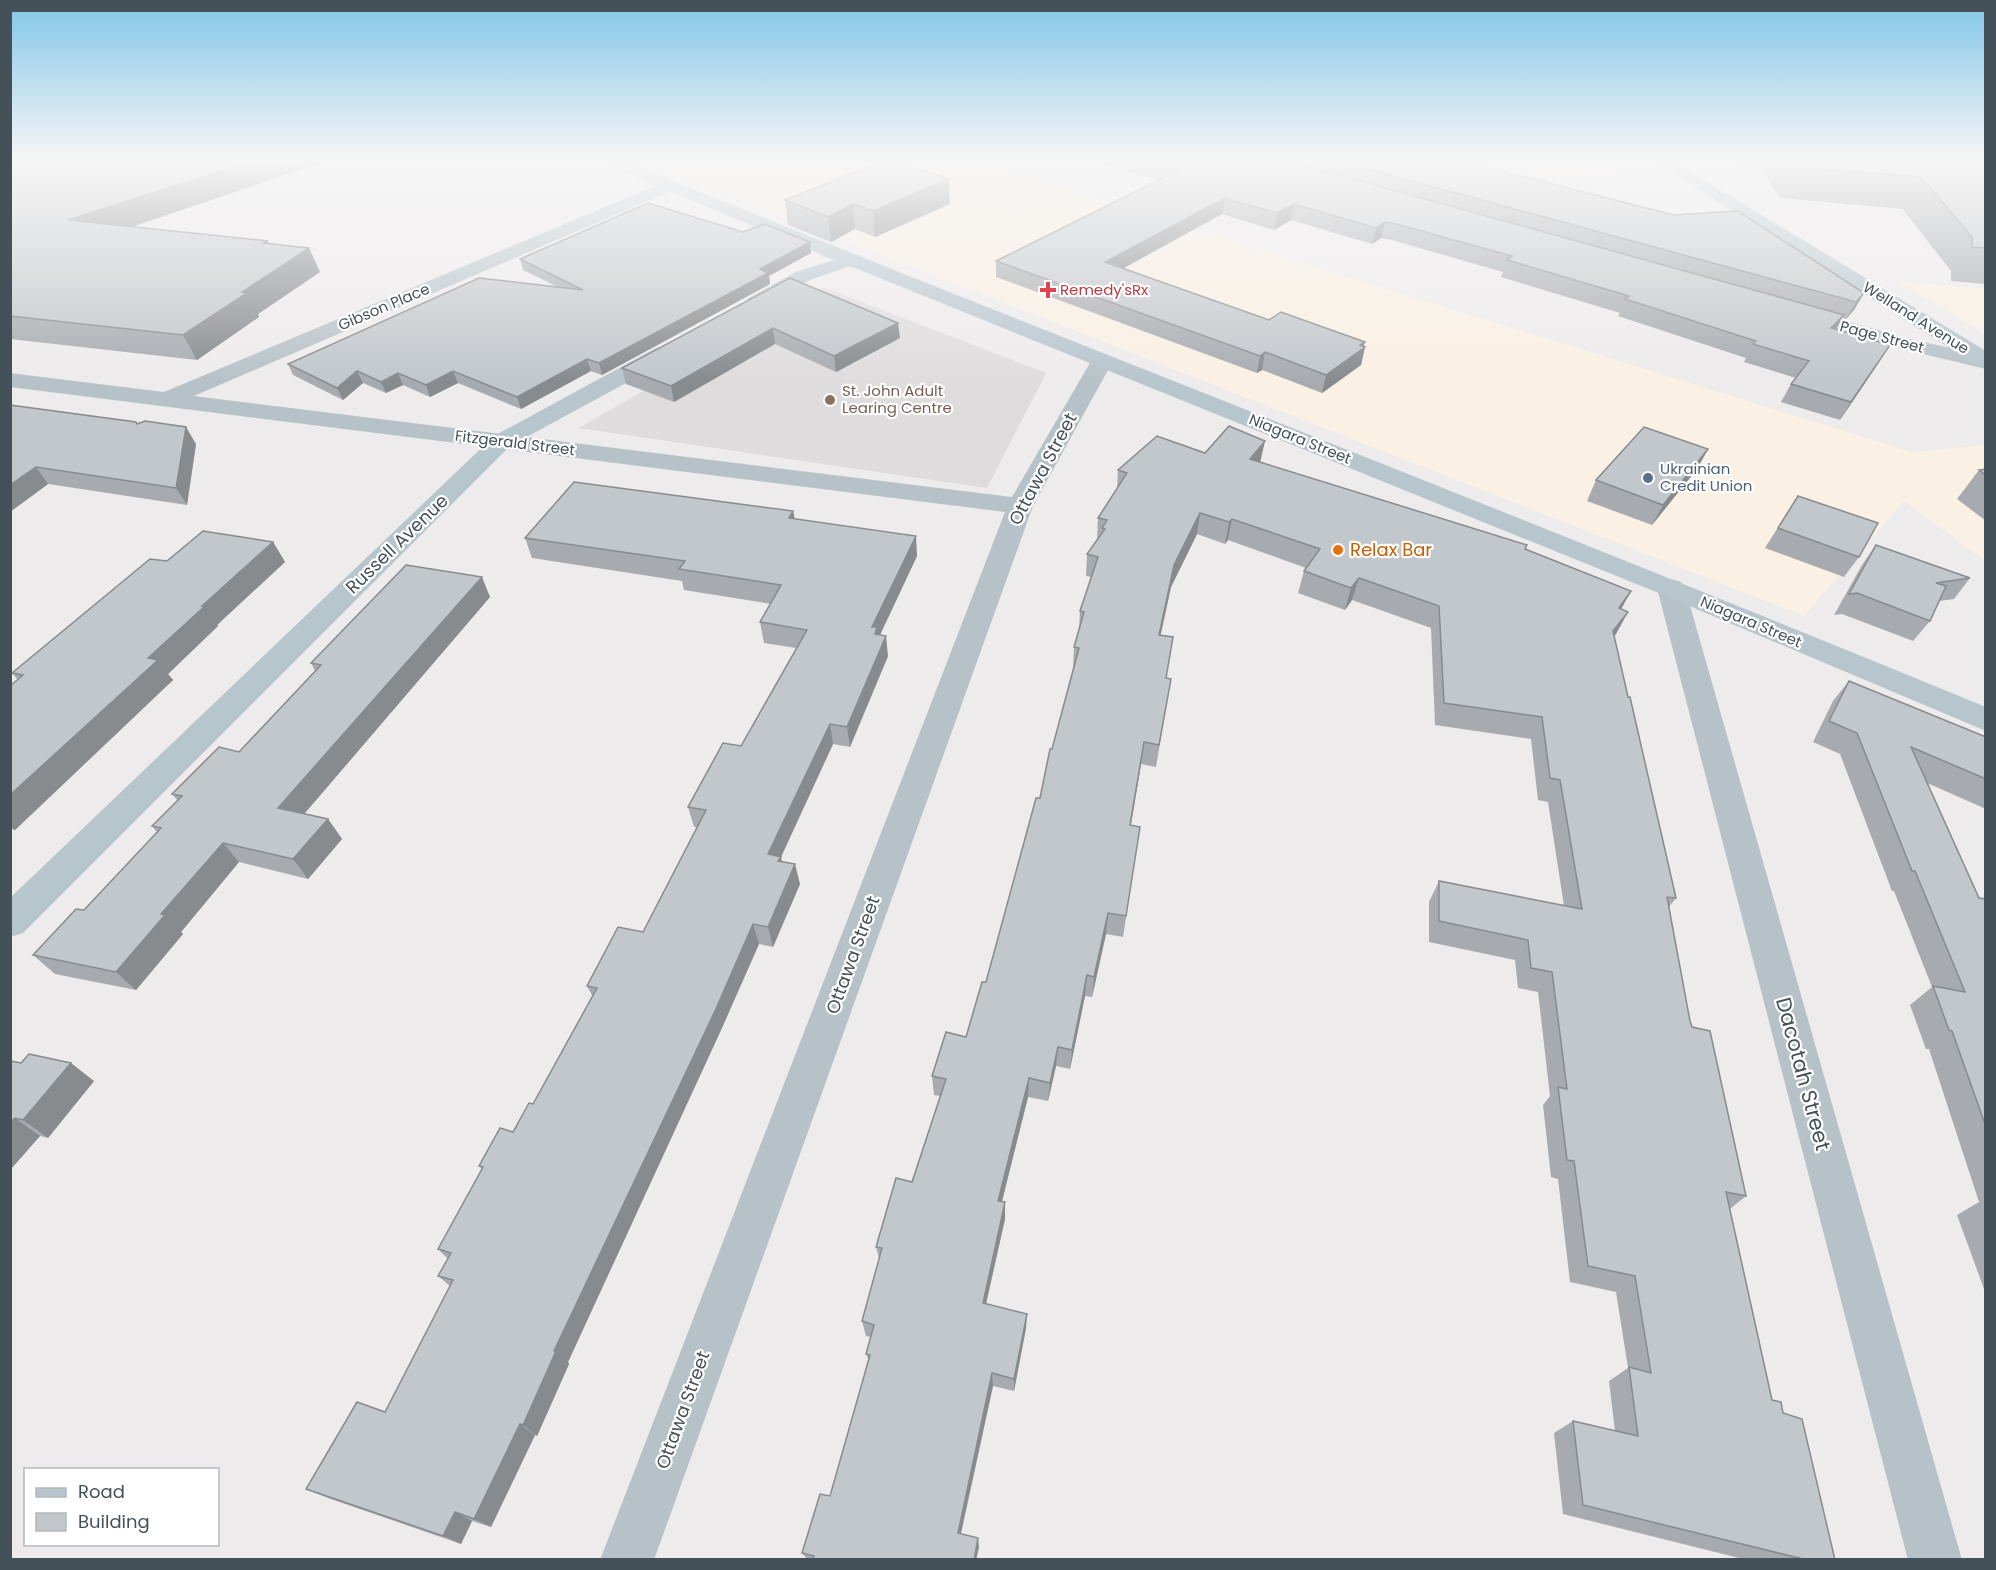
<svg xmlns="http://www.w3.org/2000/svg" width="1996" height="1570" font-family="Poppins,sans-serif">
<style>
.commercial{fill:#faf0e3}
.education{fill:#dfdcdd}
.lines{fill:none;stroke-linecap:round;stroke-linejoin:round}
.street{fill:#b7c2c8;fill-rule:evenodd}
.secondary{fill:#b7c5cd;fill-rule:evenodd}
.wall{fill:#a7abaf}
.shaded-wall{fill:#888b8e}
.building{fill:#c2c7cb;stroke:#888b8e;stroke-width:1.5}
.health-dot{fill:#e0444e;stroke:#fff;stroke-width:2}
.education-dot{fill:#8d6e63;stroke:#fff;stroke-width:2}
.service-dot{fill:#5c6f8a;stroke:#fff;stroke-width:2}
.food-dot{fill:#e8710a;stroke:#fff;stroke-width:2}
.labels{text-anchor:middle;stroke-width:4.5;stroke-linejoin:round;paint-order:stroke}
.far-health-label{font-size:15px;fill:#be3a42;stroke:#fff;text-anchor:start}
.far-street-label{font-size:15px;fill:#455158;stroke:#fff}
.far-education-label{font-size:15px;fill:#785e54;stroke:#fff;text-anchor:start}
.far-service-label{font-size:15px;fill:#4e5e75;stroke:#fff;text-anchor:start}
.street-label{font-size:18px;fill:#455158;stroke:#fff}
.food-label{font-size:18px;fill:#c56008;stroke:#fff;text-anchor:start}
.near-street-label{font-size:21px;fill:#455158;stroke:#fff}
</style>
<rect width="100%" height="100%" fill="#eeebec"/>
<g class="commercial">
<path d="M644,162h334l934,290 73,-7v116l-81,-60 -100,115z"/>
<path d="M1517,162h115l11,7 -103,8z"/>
<path d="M1897,281l88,8v45z"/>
</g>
<path class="education" d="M823,287l223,86 -59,115 -408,-60z"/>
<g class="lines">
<g class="street">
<path d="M1736,162h69l11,2 2,3 -8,5 -66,-5z"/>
<path d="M667,181l6,1 2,4 -2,4 -479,206 818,101 82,-141 8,-1 8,1 3,5 -80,145 -379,1054h-54l405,-1048 -995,-125v-14l154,19z"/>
<path d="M1796,307l114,32 76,17v13l-88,-21 -109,-31 -3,-4 3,-4z"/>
<path d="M1671,579l10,3 4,6 277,972h-54l-251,-972 4,-6z"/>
</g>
<g class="secondary">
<path d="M605,162h21c453,184 908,359 1360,545v24l-325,-137 -811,-328 -40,14 -47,26h-14l-3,-4 3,-4 47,-26 38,-12 -227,-95z"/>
<path d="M1655,162h19l312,189v16l-8,-1z"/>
<path d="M664,347l8,1 3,5 -3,5 -162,88 -487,487 -13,4v-39l484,-462 162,-88z"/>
</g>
</g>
<g class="wall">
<path d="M10,162h313l-192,65 137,14 1,3 51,28 -62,42 1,3 -62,43 -187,-21z"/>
<path d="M1096,162h370l398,131 -10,17 -8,9 -4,-1 -7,11 44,33 -39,58 -59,-18 10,-18 5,-6 -52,-16 2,-4 -128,-42 2,-3 -119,-36 2,-5 -111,-32 -11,-2 -9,6 -81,-24 -17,10 -52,-16 -99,54 146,52 96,27 -4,18 -39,28 -60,-23 -5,3 -261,-96v-16l163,-81z"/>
<path d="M1767,162h219v122l-35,-3v-10l-48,-62 -123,-11 -17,-27z"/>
<path d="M785,200l165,4 -75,33 -20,-8 -24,13 -43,-17z"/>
<path d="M811,253l-42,23 1,8 -168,91 -11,-4 -70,38 -63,-26 -28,14 -27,-12 -17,8 -23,-10 -20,17 -50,-25 -5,-11 270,-77 -35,-17 -3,-11z"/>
<path d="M790,278l110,60 -64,34 -61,-28 -101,58 -48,-18 -4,-16z"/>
<path d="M10,405l127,19 59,20 -9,61 -139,-21 -38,28z"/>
<path d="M1708,449l-11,20 -45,56 -65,-24 9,-21z"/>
<path d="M1205,453l55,9 265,87 106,42 -10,18 -5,25 -2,2 62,262 -7,9 21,114 56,175 -16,13 42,191 11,13 52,147h-88l-184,-46 -9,-81 19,-12 42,10 -6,-50 19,-13 -12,-76 -46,-10 -12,-103 -7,-2 -8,-72 7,-9 -12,-104 -20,-4 -3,-28 -86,-18v-40l10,-21 125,25 -16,-104 -10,-2 -7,-61 -96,-14 -4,-97 -79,-28 -7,10 -47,-17 6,-22 2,-3 -78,-28 -3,4 -28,-10 -26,53 -11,48 6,43 1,23 -11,66 -15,-3 -10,61 9,2 -17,110 -17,-3 -14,63 -7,-1 -15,73 -14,-3 -8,35 -20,-4 -26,104 3,18 -19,85 40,24 -12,63 -21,-5 -32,148 18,13 -3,13h-168l-6,-7 28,-57 39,-135 -3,-7 5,-17 -5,-1 -4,-15 17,-63 -3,-11 36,-65 28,-86 -6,-1 -2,-19 34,-39 20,-55 54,-184 33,-129 1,-22 5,-17 1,-19 11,-34 -5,-1 1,-22 10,-14 1,-22 19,-28 1,-20z"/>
<path d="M1986,469v52l-29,-22 22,-29z"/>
<path d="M1798,496l61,61 -15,20 -79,-29z"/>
<path d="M793,511l2,8 122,37 -37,79 8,21 -38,91 -17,-3 -52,113 1,5 18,22 -27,63 -14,-3 -38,86 -153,332 1,2 -32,72 -2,-1 -44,92 -19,-6 -11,23 -133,-46 -22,-9 79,-77 65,-126 -12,-10 10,-17 -10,-10 44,-80 -3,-3 34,-34 20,-28 60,-107 -6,-11 56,-54 54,-105h-3l-6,-20 53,-61 55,-98 -32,-5 -4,-21 11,-18 -87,-14 -2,-9 -150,-23 -7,-20z"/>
<path d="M273,542l12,20 -68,63 1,1 -50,48 5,6 -158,150 -3,-1 -2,2v-145l8,-6 -6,-7 155,-112z"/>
<path d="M1876,545l94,33 -16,21 -15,2 -9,20 -17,20 -71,-27 -8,1 28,-50z"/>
<path d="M490,597l-186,217 24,5 14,20 -34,40 -69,-17 -58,70 2,2 -47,56 -81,-16 -22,-19 51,-45 73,-78 -5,-6 26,-25 -6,-7 67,-42 76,-81 -4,-8z"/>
<path d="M1849,681l137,56v72l-59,-26 52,115 7,1v391l-2,-1 -27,-74 22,-13 -50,-153h-3l-16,-44 22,-18 -38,-96h-2l-52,-137 -27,-12 20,-41z"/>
<path d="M10,1061l84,20 -46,57 -8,-2 -30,34z"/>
</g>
<g class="shaded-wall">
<path d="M249,162h74l-242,82 -13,-24z"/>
<path d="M949,179l1,25 -75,33 -2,-26z"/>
<path d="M1225,198l-3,16 -118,65 1,-17z"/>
<path d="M853,204l2,25 -24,13 -3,-25z"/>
<path d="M1294,204l-3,16 -17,10 3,-17z"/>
<path d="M1385,222l-4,16 -9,6 4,-16z"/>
<path d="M810,242l1,11 -42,23 1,8 -168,91 -3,-12 161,-94z"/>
<path d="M309,248l11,24 -62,42 1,3 -62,43 -14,-25 59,-43z"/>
<path d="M1864,293l-10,17 -8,9 10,-17z"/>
<path d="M1844,315l-10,17 -3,-4z"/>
<path d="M898,323l2,15 -64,34 -2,-16z"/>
<path d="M773,328l2,16 -101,58 -3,-16z"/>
<path d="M1365,342l-2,6 2,-1 -4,18 -39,28 4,-18z"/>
<path d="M1890,345l-11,17 -39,58 11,-18z"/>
<path d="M1265,352l-3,18 -5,3 3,-17z"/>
<path d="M587,359l4,12 -70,38 -4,-12z"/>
<path d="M357,371l6,12 -20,17 -6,-12z"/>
<path d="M453,371l5,12 -28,14 -4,-12z"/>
<path d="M398,373l5,12 -17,8 -5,-11z"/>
<path d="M186,427l10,17 -9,61 -11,-17z"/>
<path d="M1265,441l-5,22 -10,-4z"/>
<path d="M1708,449l-11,20 -45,56 11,-20z"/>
<path d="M36,467l12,17 -38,28v-27z"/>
<path d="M793,511l4,20 -8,-13z"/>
<path d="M1200,513l-3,21 -26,53 -15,70 3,-22 15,-70z"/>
<path d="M1232,519l-4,21 -3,4 4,-22z"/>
<path d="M916,536l1,20 -39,83 1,9 -7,-21z"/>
<path d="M273,542l12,20 -68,63 1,1 -50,48 5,6 -158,150 -5,-4v-31l192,-189z"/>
<path d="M482,577l8,20 -197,230 -15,-19z"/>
<path d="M1359,578l-7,22 -7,10 6,-22z"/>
<path d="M1631,591l-12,22v-5z"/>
<path d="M1628,612l-12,22 -15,19 12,-22z"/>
<path d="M886,636l2,20 -38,91 -3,-20z"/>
<path d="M830,724l3,20 -52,113 4,20 -17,-23z"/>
<path d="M1144,742l-3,22 -14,83 3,-22z"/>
<path d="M328,819l14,20 -34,40 -15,-20z"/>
<path d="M223,843l16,19 -58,70 2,2 -47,56 -20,-18 45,-58z"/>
<path d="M795,864l5,20 -27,63 -5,-20z"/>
<path d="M1108,913l-2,21 -14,63 2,-20z"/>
<path d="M753,924l6,20 -38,86 -153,332 1,2 -32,72 -14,-11 31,-74z"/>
<path d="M1087,975l-2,21 -15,73 2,-19z"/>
<path d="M1058,1047l-2,19 -8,35 2,-18z"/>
<path d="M71,1063l23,18 -46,57 -25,-18z"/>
<path d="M1029,1078l-1,19 -30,120v-16z"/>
<path d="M15,1118l25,18 -30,34v-47z"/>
<path d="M1005,1202v17l-22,98v-14z"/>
<path d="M1027,1314l-1,14 -12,63v-12z"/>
<path d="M992,1373l1,13 -34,155 -1,-8z"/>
<path d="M520,1424l15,11 -44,92 -17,-8z"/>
<path d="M455,1512l17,9 -11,23 -18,-8z"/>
<path d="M978,1538l1,9 -3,13h-2z"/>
</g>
<g class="building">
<path d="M10,162h239l-181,58 200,21 -5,2 46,5 -67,44 5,1 -64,42 -173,-19z"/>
<path d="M882,162h15l52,17 -76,32 -20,-7 -25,13 -43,-17z"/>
<path d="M1150,162h141l553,153 -13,13 59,17 -39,57 -60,-18 18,-23 -56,-17 3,-3 -131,-42 4,-3 -122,-36 5,-4 -116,-32 -11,-2 -9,6 -82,-24 -17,9 -52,-15 -120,64 164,58 12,-8 84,30 -5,3 5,2 -39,28 -61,-23 -5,4 -264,-95 183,-91z"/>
<path d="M1342,162h124l208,53 64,-4 126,82 -8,9z"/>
<path d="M1792,162h194v86l-14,-1v-10l-51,-60 -126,-10z"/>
<path d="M648,203l95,29 22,-8 45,18 -50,27 8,4 -169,90 -12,-4 -70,38 -64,-26 -27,14 -28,-12 -17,9 -24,-11 -20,17 -49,-24 191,-86 104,12 -63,-31z"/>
<path d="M790,278l108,45 -64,33 -61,-28 -102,58 -49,-18z"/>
<path d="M10,405l126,17 1,2 8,-3 41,6 -10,61 -140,-21 -26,18z"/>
<path d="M1229,426l36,15 -15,18 277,86 -2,4 106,42 -12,17 9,4 -15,19 15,66h2l46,201 -9,-1 23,124 2,6 18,4 36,165 -20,-4 46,208 9,2 2,11 19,6 33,141h-28l-224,-55 -10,-84 65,15 -9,-69 22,6 -16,-97 -47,-10 -14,-105 -7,-1 -9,-73 9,2 -15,-117 -21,-4 -3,-28 -89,-19v-40l143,28 -22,-129 -10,-2 -8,-61 -98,-14 -5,-97 -80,-28 -8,10 -47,-17 16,-22 -88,-30 -3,3 -29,-9 -26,52 -15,70 14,2 -7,41 5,1 -12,66 -15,-3 -14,83 10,2 -14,89 -18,-3 -14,64 -7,-2 -15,75 -14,-3 -8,36 -21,-5 -31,123 7,1 -22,101 44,11 -13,65 -22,-6 -34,160 20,5 -4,22h-161l1,-4 -12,-3 18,-59 10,2 40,-141 -4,-1 8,-29 -12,-4 20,-73 -6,-1 20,-69 16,4 34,-103 -14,-3 14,-44 20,5 16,-55h4l50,-184h4l10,-49h2l27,-101 -5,-1 10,-35 -4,-1 18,-54 -11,-3 18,-25 -3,-1 5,-8 -9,-2 29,-45 -9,-3 39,-34 48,17z"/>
<path d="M1644,427l64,22 -45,56 -67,-25z"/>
<path d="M1986,469v6l-7,-5z"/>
<path d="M574,482l219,29 -4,7 127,18 -44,91h5l-2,7 11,2 -39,91 -17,-3 -62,130 13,3 -3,4 17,3 -27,63 -15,-3 -38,87 -161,340h2l-33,74 -3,-1 -46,95 -19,-7 -12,24 -137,-47 51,-87 28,10 68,-132 -15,-4 13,-23 -13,-4 45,-82 -4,-1 21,-38 13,4 16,-29 4,1 64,-116 -10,-2 31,-59 25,5 63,-122 -18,-3 35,-64 18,3 66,-116 -47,-8 21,-37 -102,-16 6,-8 -160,-23z"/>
<path d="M1798,496l80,27 -19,34 -81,-29z"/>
<path d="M203,531l70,11 -71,64h3l-57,52 10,2 -148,135v-109l13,-11 -11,-2 138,-114 17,2z"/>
<path d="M1876,545l94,33 -34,5 10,3 -16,35 -73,-28 -8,1z"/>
<path d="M406,565l76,12 -204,231 50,11 -35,40 -70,-16 -62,71 4,1 -49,57 -83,-17 43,-46 8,1 77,-82 -9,-2 30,-30 -10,-2 47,-47 20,5 82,-87 -10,-2z"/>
<path d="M1849,681l137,56v42l-75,-32 68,151 7,1v228l-34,-96 -3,-1 -16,-44 32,6 -50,-121h-3l-55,-138 -28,-12z"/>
<path d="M29,1054l42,9 -48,57 -8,-2 -5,5v-62l11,2z"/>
</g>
<linearGradient id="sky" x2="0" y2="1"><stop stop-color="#81c6e8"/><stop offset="0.42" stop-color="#f7f6f6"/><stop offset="1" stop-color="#f7f6f6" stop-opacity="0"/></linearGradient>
<rect width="1996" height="382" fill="url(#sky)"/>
<path class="health-dot" d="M1045 281h6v6h6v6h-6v6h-6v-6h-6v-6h6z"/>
<circle class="education-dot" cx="830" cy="400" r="6"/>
<circle class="service-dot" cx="1648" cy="478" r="6"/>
<circle class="food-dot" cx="1338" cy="550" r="6"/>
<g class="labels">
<g class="far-health-label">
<text x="1060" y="295">Remedy'sRx</text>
</g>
<g class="far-street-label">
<text transform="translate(384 307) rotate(-23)" y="5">Gibson Place</text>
<text transform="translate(1916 318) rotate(32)" y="5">Welland Avenue</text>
<text transform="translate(1882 337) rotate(15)" y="5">Page Street</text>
<text transform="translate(1300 439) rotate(22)" y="5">Niagara Street</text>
<text transform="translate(515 443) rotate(7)" y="5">Fitzgerald Street</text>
<text transform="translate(1751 622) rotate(23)" y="5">Niagara Street</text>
</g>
<g class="far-education-label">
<text x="842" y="396">St. John Adult<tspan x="842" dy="17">Learing Centre</tspan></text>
</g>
<g class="far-service-label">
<text x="1660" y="474">Ukrainian<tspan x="1660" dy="17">Credit Union</tspan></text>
</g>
<g class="street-label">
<text transform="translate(1043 469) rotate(-62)" y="6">Ottawa Street</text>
<text transform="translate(397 544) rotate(-44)" y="6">Russell Avenue</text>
<text transform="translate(853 955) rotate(-70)" y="6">Ottawa Street</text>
<text transform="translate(683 1410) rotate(-70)" y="6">Ottawa Street</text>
</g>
<g class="food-label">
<text x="1350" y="556">Relax Bar</text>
</g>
<g class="near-street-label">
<text transform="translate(1803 1074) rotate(75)" y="7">Dacotah Street</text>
</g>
</g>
<rect width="1996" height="1570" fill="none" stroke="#455158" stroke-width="24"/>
<rect x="24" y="1468" width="195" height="78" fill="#ffffff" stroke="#b5b9bc" stroke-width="1.5"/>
<rect x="36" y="1488" width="30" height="9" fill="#b7c5cd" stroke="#b5b9bc" stroke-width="1.5"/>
<text x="78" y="1498" font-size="18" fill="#455158">Road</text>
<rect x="36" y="1513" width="30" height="18" fill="#c2c7cb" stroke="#b5b9bc" stroke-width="1.5"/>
<text x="78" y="1528" font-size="18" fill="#455158">Building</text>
</svg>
